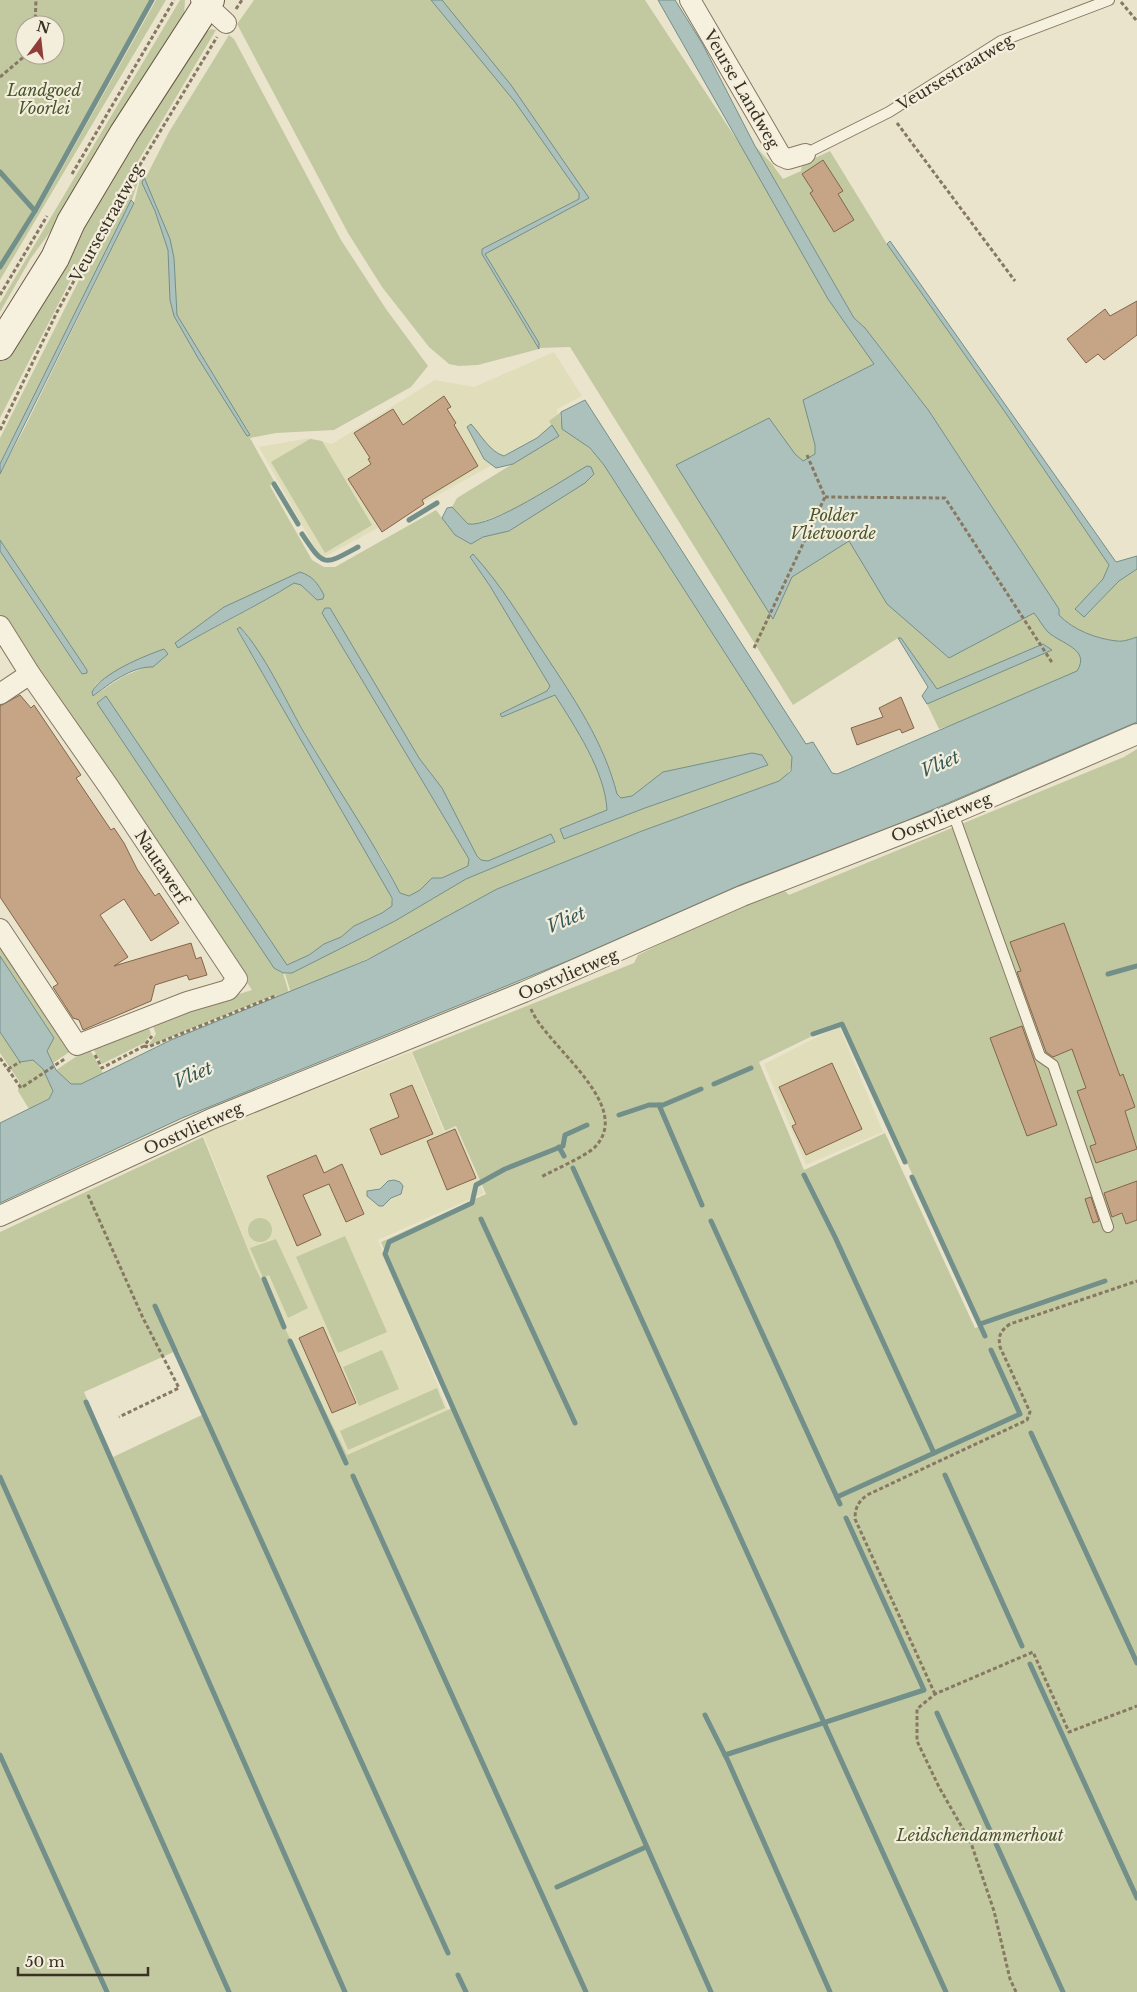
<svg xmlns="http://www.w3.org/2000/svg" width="1137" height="1992" font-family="'Libre Baskerville',serif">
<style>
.farmland{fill:#e0ddbb}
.green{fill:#c2c9a1;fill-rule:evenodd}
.water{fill:#acc1bc;stroke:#738f8a}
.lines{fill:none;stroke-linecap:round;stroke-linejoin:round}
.stream{stroke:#738f8a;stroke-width:5}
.building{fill:#c5a586;stroke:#84654a}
.service-casing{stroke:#877862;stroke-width:12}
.minor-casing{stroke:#877862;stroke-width:22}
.secondary-casing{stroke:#695944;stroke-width:30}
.path{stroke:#877862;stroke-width:3;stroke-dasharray:4 2.5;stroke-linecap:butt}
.service{stroke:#f6f1df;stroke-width:10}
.minor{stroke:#f6f1df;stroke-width:20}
.secondary{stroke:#f6f1df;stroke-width:28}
.labels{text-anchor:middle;stroke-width:4.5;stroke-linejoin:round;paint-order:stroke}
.street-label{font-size:16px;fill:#3a3023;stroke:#f3eedb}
.park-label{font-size:16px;font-style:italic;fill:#47542c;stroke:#f3eedb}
.water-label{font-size:18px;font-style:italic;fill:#345758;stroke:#f3eedb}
</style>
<rect width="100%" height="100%" fill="#ebe4cd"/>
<g class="farmland">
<path d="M554,352l28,44 -25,13 1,20 -237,130 -62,-112 51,-9 22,6 103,-64 39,7z"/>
<path d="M839,1026l44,106 -77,33 -42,-101z"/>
<path d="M411,1052l33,80 12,-5 28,66 -106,47 70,170 -102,45 -91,-188 -52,-134z"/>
</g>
<g class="green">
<path d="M0,0h150l-113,204 -37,60zM25,25h30v30h-30z"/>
<path d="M156,0h10l-166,280v-10l37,-57z"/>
<path d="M180,0h5l-1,15 -4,9 -130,208 -19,26 -31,54v-9z"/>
<path d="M254,0h177l49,59 -44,-59h209l407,620 25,18 18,41 -156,50 -12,-25 10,-5 -39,-61 -105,67 -223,-358 -30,1 -56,-94 1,-4 100,-52 -23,-29 17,24v6l-96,50 -1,4 57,96 -61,16 -19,1 -10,-2 -20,-17 -47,-60 -34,-54 -111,-209z"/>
<path d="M211,29l5,1 -126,212 -90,176v-62l200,-319z"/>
<path d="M229,35l5,4 107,201 45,69 42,57 -17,21 -77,43 -58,3 -26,5 24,43 -4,5 42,74 12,7h11l101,-57 19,25 16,9 12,-7 26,-6 33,-22h-27l-41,16 -6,-1 -16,-17 5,-9 101,-62 -9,-15 12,-9c-4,20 15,24 27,35 6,5 11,12 16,18l170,263c13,20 31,35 5,53l-137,50 -145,58 -96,55 -110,49 -6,-19 7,-1 103,-52 71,-42 88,-37 -3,-8 -63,27 -7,-1 -4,-4 -35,-68 -23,-30 -89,-150 -8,5 147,246 -1,7 -26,12h-10l-12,12 -11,7 -9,-4 -18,-35 -21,-30 -115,-195 -6,-6 -3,3 152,259 4,17 -11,7 -28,13 -13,11 -17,7 -15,11 -22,10 -182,-268 -5,3 180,272 3,1 6,20 -12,5 -2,-3 -127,51 8,-12 -5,-13 101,-31 -252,-376v-63l82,123 5,-4 -87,-130v-67l25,-46 109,-224 6,-24 6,-2 23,-45zM473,555c28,31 48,63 71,98 29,45 61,90 73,141l5,4 10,-2 31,-24 89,-19 16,12 -123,43 -80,31 -5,-10 47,-19c-3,-41 -31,-81 -52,-116l-53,23 -1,-3 46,-23 3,-5 -60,-100 -20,-28zM300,572l17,28 -16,-15 -7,-2c-37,24 -77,42 -116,65zM145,656l1,11 -22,9 -31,20 2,-10 4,-4z"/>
<path d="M755,146l17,18 11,15 18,-8 1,-7 28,-13 57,93 118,168 104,153 -6,14 -8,8 -11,30 35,-36 18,-12v68c-6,2 -14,5 -20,4 -20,-2 -44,-11 -58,-26v-6l-130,-198 -64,-83 -11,-10z"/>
<path d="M140,168l7,4 -8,7 -7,21 -132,264v-26l96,-192z"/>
<path d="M310,439l12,2 50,84 -47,28 -54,-91z"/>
<path d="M1137,749v1243h-1030l-107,-239v-521l203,-95 52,130 92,188 105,-47 -71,-166 105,-48 -30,-68 -11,5 -33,-79 222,-89 4,-8 94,-46 53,-18 4,4 24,-10 311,-128zM833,1026l2,3 9,-3 138,300 -7,2 -90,-195 -81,37 -45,-108zM178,1350l28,63 -93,44 -29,-65z"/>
<path d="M0,940l71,111 -18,12 -6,-12 7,-13 -54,-82z"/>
<path d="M147,1023l4,11 -7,9 -42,21 -10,-17z"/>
<path d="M0,1032l20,29 13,-1 10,9 10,22 -4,8 -20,10 -11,-18 1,-10 -19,-28z"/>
<path d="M89,1048l14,25 -22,11h-10l-15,-14z"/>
<circle cx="260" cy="1230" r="12"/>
<path d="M345,1236l42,96 -49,21 -42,-96z"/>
<path d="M276,1239l32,69 -20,10 -19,-43 -6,3 -13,-30z"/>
<path d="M382,1350l17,39 -40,17 -16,-39z"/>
<path d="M437,1388l8,20 -97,42 -8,-19z"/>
<path d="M0,1758l105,234h-105z"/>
</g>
<g class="water">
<path d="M431,0h11l69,85 78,113 -104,56 54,89v6l-57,-95v-5l97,-50v-6l-64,-91z"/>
<path d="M658,0h17l27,43 53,103 99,172 11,10 64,83 130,198v6c14,15 38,24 58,26 6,1 14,-2 20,-4v85l-231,99 -166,64 -170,75 -388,158 -182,85v-80l49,-24 4,-8 -10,-22 -10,-9 -13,2 -20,-30v-76l54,82 -7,13 9,19 15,14h10l90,-44 196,-80 130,-71 145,-58 137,-50 12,-10 1,-14 -188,-292 -14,-17 -28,-19 -1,-17 24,-12 221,344 7,-2 19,31 5,1 10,-4 230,-99c14,-22 -16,-27 -29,-39 -5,-5 -9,-13 -14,-19l-85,45 -62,-54 -38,-63 -57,36 -19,42 -97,-154 93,-47 26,36 8,7 12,-7v-9l-12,-45 71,-36 -46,-65z"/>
<path d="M144,177l26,62 4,19 3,57 73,120 -3,1 -49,-78 -24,-42 -4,-16 -2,-50 -13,-39 -13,-28z"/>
<path d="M131,200l3,3 -134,271v-10z"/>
<path d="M890,241l226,321 21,-6v13l-18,12 -35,36 -9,-8 28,-30 6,-14 -104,-153 -118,-168z"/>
<path d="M471,424c10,11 19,28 33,32l33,-18 15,-13 7,11 -46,28 -17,4 -12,-9 -17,-32z"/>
<path d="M587,466l4,1 3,7 -9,9 -76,48 -26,6 -12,7 -16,-9 -13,-17 5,-10 5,-1 16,17c23,4 96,-45 119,-58z"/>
<path d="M0,540l87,130v3l-5,1 -82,-123z"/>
<path d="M473,554c29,32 47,63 71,99 29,44 60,89 73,141l4,4 11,-2 31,-24 89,-19 10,2 6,10 -123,43 -81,31 -4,-10 47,-19c-2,-39 -32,-83 -52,-115l-53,22 -2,-3 47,-23 3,-5 -60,-100 -20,-29z"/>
<path d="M300,572c13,4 18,12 24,23l-1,4 -6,1 -16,-15 -7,-2c-38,24 -78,42 -116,65l-3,-5 49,-36z"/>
<path d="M325,608h5l89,150 23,30 35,68 4,4 7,1 63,-27 4,8 -89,37 -71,42 -103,52h-9l-9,-5 -177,-265 9,-7 181,269 22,-10 15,-11 17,-7 13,-11 28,-13 10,-7v-8l-155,-269 3,-2c24,26 44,70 62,102 32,55 69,108 98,164l9,3 11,-6 12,-12h10l26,-12 1,-7 -147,-246z"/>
<path d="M898,638h3l36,51 106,-45 9,6 -125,54 -5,-8 6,-9z"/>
<path d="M164,649l4,5 -15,13c-21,-1 -44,17 -60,29l-1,-4c10,-19 52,-36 72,-43z"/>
<path d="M394,1180l6,2 3,4 -2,8 -10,4 -8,8h-4l-12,-10v-5l13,-2 8,-8z"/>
</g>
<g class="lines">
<g class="stream">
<path d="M0,172l35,39 117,-211"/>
<path d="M0,267l35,-56"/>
<path d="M274,484l24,40"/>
<path d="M409,520l28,-17"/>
<path d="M302,534c22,33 21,32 56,13"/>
<path d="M1108,974l29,-8"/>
<path d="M813,1034l29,-10 63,138"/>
<path d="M714,1084l37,-16"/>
<path d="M659,1105l43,100"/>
<path d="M619,1115l30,-10h14l38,-16"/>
<path d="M587,1125l-22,10 -2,11 -58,23 -29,16 -4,18 -83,39 -4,12 326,738"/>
<path d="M559,1147l5,9"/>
<path d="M573,1168l373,824"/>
<path d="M804,1175l31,62 99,216"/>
<path d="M912,1177l73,159"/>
<path d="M481,1219l94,204"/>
<path d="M711,1221l129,283"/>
<path d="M264,1279l20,48"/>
<path d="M155,1306l293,647"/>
<path d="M980,1324l125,-43"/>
<path d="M290,1341l56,122"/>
<path d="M86,1402l259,590"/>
<path d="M1031,1433l106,230"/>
<path d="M945,1475l77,171"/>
<path d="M353,1476l233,516"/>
<path d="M0,1477l229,515"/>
<path d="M837,1497l183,-83 -29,-64"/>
<path d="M1030,1664l107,234"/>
<path d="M937,1713l126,279"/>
<path d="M705,1715l23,46 102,231"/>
<path d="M0,1755l107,237"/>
<path d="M725,1755l199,-65 -78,-172"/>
<path d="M557,1887l89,-40"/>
<path d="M458,1975l8,17"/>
</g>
</g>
<g class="building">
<path d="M823,160l20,31 -5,3 16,26 -20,12 -24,-39 3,-2 -11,-17z"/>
<path d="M1137,301v34l-33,25 -6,-6 -12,9 -19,-24 38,-30 5,7z"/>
<path d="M444,396l7,11 -4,2 9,14 -2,2 24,41 -56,34 2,4 -42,28 -34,-53 23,-15 -3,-5 2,-1 -16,-25 39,-24 10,16z"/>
<path d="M20,695l11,13 3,-3 47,70 -5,3 35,52 3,-2 10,15 13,26 18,27 4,-3 20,30 -28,18 -27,-42 -24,16 28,42 -14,9 77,-23 5,16 5,-2 6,18 -18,5 -2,-5 -32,10 -4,16 -68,29 -4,-10 -6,-2 -20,-31 5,-3 -58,-87v-191z"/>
<path d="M901,697l13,31 -12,5 -2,-4 -43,16 -6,-17 32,-11 -4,-9z"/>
<path d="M1064,923l56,153 3,-2 12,33 -10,4 12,38 -41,14 -6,-17 6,-2 -19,-53 9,-3 -14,-39 -19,8 -7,-5 -29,-80 4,-1 -11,-29z"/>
<path d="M1022,1026l35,99 -30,11 -37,-98z"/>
<path d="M832,1063l30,66 -56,26 -14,-29 4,-2 -17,-37z"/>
<path d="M412,1085l21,49 -52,21 -11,-26 29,-12 -9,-23z"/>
<path d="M455,1129l21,49 -29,12 -20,-49z"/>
<path d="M316,1155l8,18 18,-9 22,50 -18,8 -17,-38 -26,11 18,40 -24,11 -30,-70z"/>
<path d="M1137,1181v39l-11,4 -4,-11 -10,4 -8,-24z"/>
<path d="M1091,1197l8,24 -6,2 -8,-24z"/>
<path d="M323,1327l33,76 -24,10 -33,-75z"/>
</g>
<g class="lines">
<g class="service-casing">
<g id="service">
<path d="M805,154l84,-42 112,-71 108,-41"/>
<path d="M953,813l87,243 13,9 55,162"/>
</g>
</g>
<g class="minor-casing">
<g id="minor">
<path d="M201,0l25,23"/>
<path d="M690,0l91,156 7,3 17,-5"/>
<path d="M0,626l30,48"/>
<path d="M0,694l30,-20 79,113 128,192 -9,11 -41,12 -110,43 -77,-116"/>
<path d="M0,1216l211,-97 313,-127 218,-96 198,-77 197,-85"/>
</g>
</g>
<g class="secondary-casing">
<path id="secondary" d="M0,346l55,-88 16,-36 53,-89 86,-133"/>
</g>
<g class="path">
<path d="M1121,2l16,19"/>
<path d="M236,9l6,-9"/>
<path d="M35,25l1,-25"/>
<path d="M0,77l26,-22"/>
<path d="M897,123l118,158"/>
<path d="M72,174l102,-174"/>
<path d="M0,295l47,-79"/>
<path d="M0,430l57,-118 54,-99 106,-176"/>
<path d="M807,455l18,42 120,1 108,166"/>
<path d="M754,648l71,-151"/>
<path d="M531,1009c15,37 104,96 64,138 -9,9 -41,23 -54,30"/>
<path d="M144,1046l4,1 127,-51"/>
<path d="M95,1055l7,13 42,-22 8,-10"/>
<path d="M0,1058l21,30 45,-30"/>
<path d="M8,1069l12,-7"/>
<path d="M88,1195l55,123 36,70 -60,29"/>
<path d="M935,1694l-80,-175c0,-11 3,-17 12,-24l160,-75 3,-8 -30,-65c-2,-11 0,-16 10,-23l127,-43"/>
<path d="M1016,1992l-6,-13 -16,-68 -23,-68 -32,-56 -22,-46v-32l18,-15 98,-42 36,80 68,-26"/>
</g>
<use href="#service" class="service"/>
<use href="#minor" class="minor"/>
<use href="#secondary" class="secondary"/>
</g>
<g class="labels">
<g class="street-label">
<text transform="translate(955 72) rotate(-31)" y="6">Veursestraatweg</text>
<text transform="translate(742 89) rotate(60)" y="6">Veurse Landweg</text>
<text transform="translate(106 223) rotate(-61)" y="6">Veursestraatweg</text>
<text transform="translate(941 817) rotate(-22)" y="6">Oostvlietweg</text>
<text transform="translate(162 867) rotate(57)" y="6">Nautawerf</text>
<text transform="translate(568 974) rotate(-23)" y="6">Oostvlietweg</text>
<text transform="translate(193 1128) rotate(-24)" y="6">Oostvlietweg</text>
</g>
<g class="park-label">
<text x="44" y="96">Landgoed<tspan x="44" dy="18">Voorlei</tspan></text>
<text x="833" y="521">Polder<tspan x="833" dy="18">Vlietvoorde</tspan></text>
<text x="980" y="1841">Leidschendammerhout</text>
</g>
<g class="water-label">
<text transform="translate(940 764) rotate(-23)" y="6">Vliet</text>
<text transform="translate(566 920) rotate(-23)" y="6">Vliet</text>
<text transform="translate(193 1075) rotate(-23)" y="6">Vliet</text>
</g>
</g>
<g transform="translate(40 40) rotate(15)"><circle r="24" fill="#f3eedb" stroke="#a9a291"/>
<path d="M0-4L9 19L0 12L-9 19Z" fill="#903d37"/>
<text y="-8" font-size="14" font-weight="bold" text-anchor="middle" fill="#3a3023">N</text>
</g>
<path d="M18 1967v8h130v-8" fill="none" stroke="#3a3023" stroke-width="2.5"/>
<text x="25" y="1967" font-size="15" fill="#3a3023" stroke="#f3eedb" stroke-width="4" paint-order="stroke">50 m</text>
</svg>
